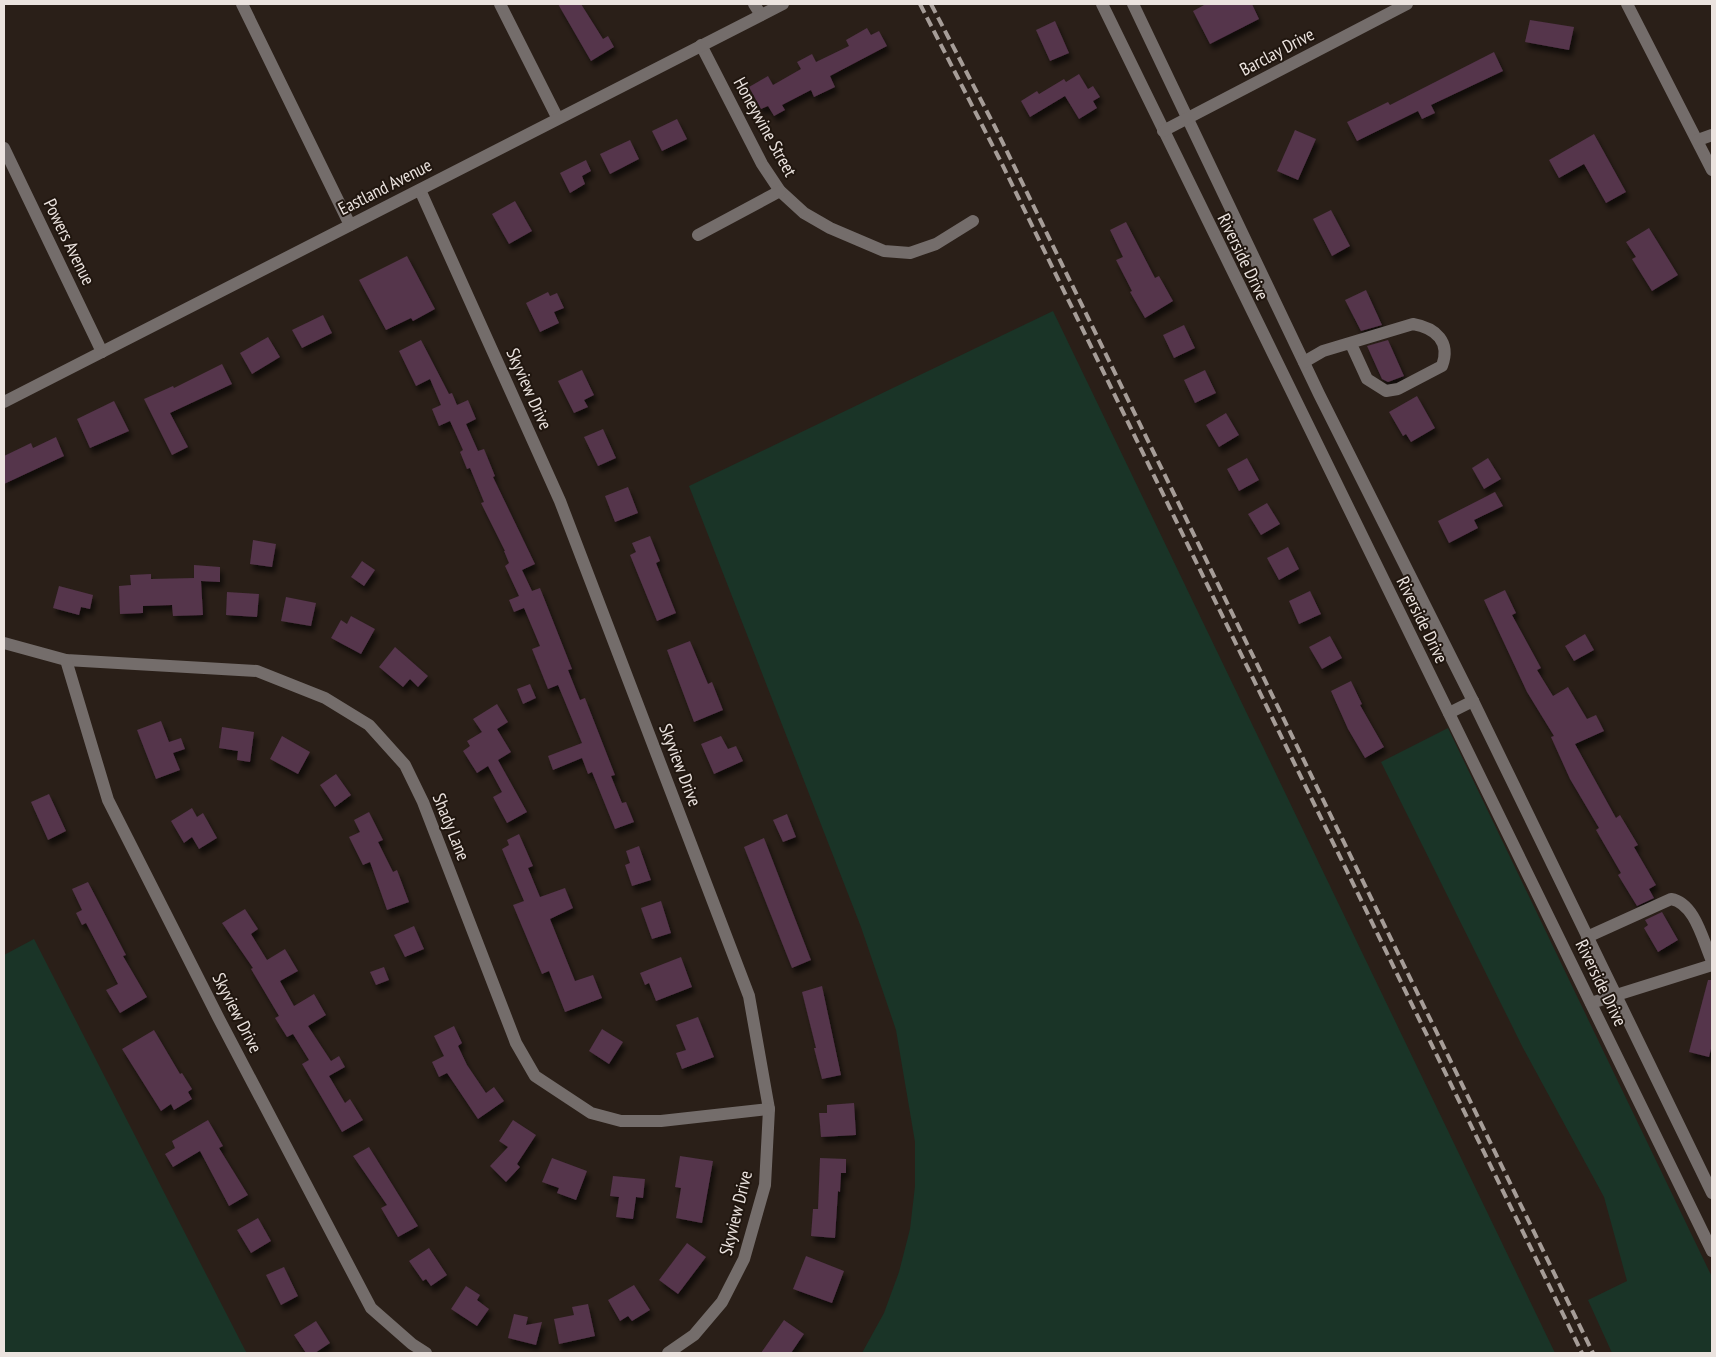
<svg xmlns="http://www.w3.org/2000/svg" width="1716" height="1357" font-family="'PT Sans Narrow',sans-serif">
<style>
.green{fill:#1a3427}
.building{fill:#54344b;filter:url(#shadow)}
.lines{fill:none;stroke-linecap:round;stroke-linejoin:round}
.minor{stroke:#746d6b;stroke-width:12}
.rail{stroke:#a69d98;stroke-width:4;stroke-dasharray:10 5;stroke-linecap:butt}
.labels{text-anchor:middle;stroke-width:4;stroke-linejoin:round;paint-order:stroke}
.street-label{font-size:18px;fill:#ebe3df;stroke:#20160f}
</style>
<defs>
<filter id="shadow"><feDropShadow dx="3" dy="5.5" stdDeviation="2.5" flood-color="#0009"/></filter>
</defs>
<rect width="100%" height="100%" fill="#2a1f18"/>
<g class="green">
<path d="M1053,311l502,1042h-693l22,-40 15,-41 11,-43 5,-43v-44l-19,-112 -35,-103 -172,-441z"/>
<path d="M1448,728l264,549v76h-100l-24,-53 39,-19 -23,-84 -81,-149 -142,-286z"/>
<path d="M34,939l211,411 2,3h-243v-398z"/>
</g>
<g class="building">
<path d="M558,4h23l22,35 5,-3 6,11 -23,14z"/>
<path d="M1206,4h46l7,15 -49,25 -17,-33z"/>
<path d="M1530,20l44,7 -5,23 -44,-8z"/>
<path d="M1055,21l14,32 -19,8 -14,-31z"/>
<path d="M867,28l4,7 8,-4 8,15 -57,30 5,11 -21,10 -3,-7 -29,15 3,5 -11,6 -6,-10 -7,3 -12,-22 19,-11 5,9 28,-16 -4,-7 15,-8 4,8 33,-16 -3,-6z"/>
<path d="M1494,52l9,19 -72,34 4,8 -13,6 -4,-8 -61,30 -10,-19 41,-20 2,3z"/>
<path d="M1079,74l9,15 5,-3 7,11 -7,4 4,7 -18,11 -14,-23 -35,21 -9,-16 16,-10 2,3 25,-15 2,3z"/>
<path d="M677,119l10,20 -25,12 -10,-20z"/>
<path d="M1295,130l21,9 -18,41 -21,-9z"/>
<path d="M1594,134l32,58 -20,11 -22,-39 -25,14 -10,-18z"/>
<path d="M630,140l9,19 -29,15 -10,-20z"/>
<path d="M586,160l5,11 -9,5 3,8 -15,9 -10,-20z"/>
<path d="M515,201l17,30 -23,13 -17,-30z"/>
<path d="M1331,210l19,36 -18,10 -19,-37z"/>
<path d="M1126,222l29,56 4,-2 14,25 -28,17 -15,-26 2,-1 -16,-31 7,-3 -13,-27z"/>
<path d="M1649,228l29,47 -26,16 -20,-32 4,-2 -10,-15z"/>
<path d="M407,256l28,53 -22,12 -2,-3 -25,12 -27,-50z"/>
<path d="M1366,290l16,35 -21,6 -16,-31z"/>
<path d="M548,292l2,4 7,-3 7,15 -10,4 5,11 -19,9 -14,-29z"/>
<path d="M323,315l9,18 -30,15 -10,-18z"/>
<path d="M1184,325l11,23 -21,10 -11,-23z"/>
<path d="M268,337l12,20 -28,17 -12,-21z"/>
<path d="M421,340l28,54 3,-1 5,12 11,-5 8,19 -10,5 12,27 6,-2 11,27 -2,1 42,87 -13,6 10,21 8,-3 32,81 -4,1 12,30 5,-2 30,77 -4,1 11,27 4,-1 8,20 -19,7 -23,-57 -4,2 -6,-16 -29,12 -5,-14 34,-13 -24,-58 -10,4 -16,-40 8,-3 -16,-38 -10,4 -5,-12 10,-4 -14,-30 4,-3 -5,-12h1l-24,-48 3,-1 -14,-34 -3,1 -7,-17 3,-2 -13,-29 -11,5 -7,-17 9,-4 -11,-26 -14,7 -17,-35z"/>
<path d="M1388,340l16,36 -16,6 -6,-3 -15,-33z"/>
<path d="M222,364l10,20 -62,29 18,34 -16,8 -28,-56 29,-13 1,2z"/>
<path d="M582,370l12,25 -10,5 4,7 -14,6 -16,-32z"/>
<path d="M1205,370l11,23 -21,10 -11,-23z"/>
<path d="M1417,396l18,32 -24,14 -5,-8 -3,2 -14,-24z"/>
<path d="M114,401l15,30 -39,17 -13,-29z"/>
<path d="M1226,413l13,22 -20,12 -13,-22z"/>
<path d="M603,429l13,29 -18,8 -14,-29z"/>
<path d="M56,437l8,19 -60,28v-28l27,-13 2,5z"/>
<path d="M1247,458l12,22 -20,11 -12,-22z"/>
<path d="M1488,458l13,21 -17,10 -12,-21z"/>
<path d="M628,487l10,26 -23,9 -10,-26z"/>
<path d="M1495,492l8,14 -29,14 4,8 -29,15 -11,-22z"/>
<path d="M1267,503l13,21 -19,11 -13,-21z"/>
<path d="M650,536l10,25 -4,2 20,50 -19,8 -27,-66 6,-3 -4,-9z"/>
<path d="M253,540l23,4 -4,23 -22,-3z"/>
<path d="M1288,547l11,22 -20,11 -12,-22z"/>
<path d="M362,561l13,9 -11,16 -13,-9z"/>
<path d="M194,565l26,2v15l-19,-1 2,34 -30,1 -1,-11 -29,1v7l-23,1 -1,-28 12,-1 -1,-10 21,-1v5l43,-1z"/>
<path d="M59,586l34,9 -3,14 -9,-2 -2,8 -26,-7z"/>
<path d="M1505,590l11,23 -4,2 29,53 -4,2 16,26 15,-9 19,32 9,-4 8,16 -29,13 41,74 4,-3 18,30 -4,2 22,38 -7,4 5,9 -17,8 -19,-31 3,-2 -25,-43 3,-2 -29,-49 -19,-42 3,-1 -27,-44 -43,-92z"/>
<path d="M1310,591l11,23 -22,10 -10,-23z"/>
<path d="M227,592l32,2 -2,23 -31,-2z"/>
<path d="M286,597l30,6 -5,23 -30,-5z"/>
<path d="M351,616l24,13 -14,25 -30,-16 10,-18 6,4z"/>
<path d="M1585,634l9,16 -20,11 -9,-15z"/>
<path d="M1330,636l12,22 -20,11 -13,-22z"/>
<path d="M690,641l18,43 4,-2 11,28 -29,12 -27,-72z"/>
<path d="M395,647l33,29 -10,11 -8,-8 -7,8 -24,-20z"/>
<path d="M1351,681l11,23 -2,1 24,42 -19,11 -17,-29 -17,-38z"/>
<path d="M530,684l6,14 -13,6 -6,-15z"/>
<path d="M497,704l11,18 -11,7 14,23 -13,8 29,52 -20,11 -14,-26 9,-5 -14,-26 -11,7 -14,-22 7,-5 -3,-5 15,-9 -9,-13z"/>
<path d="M161,721l8,21 12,-4 4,11 -12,4 7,17 -24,9 -19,-49z"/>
<path d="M222,727l32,5 -4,30 -13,-2 1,-9 -19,-3z"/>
<path d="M282,736l28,16 -12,22 -28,-15z"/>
<path d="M721,736l7,13 8,-3 7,15 -29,13 -13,-30z"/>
<path d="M336,774l15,21 -16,12 -15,-22z"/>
<path d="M49,794l17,37 -18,9 -17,-38z"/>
<path d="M192,808l5,9 6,-4 14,25 -18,11 -7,-12 -8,6 -13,-22z"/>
<path d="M369,812l14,28 -5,2 15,30 4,-2 12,32 -22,8 -17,-48 -7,3 -14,-28 11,-5 -6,-12z"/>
<path d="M787,814l9,23 -13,5 -10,-22z"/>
<path d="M519,834l14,32 -5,2 12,29 25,-9 8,20 -23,11 25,62 18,-6 9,23 -37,14 -16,-41 -7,3 -29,-69 11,-4 -22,-52 7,-4 -2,-5z"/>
<path d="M764,838l47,122 -19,8 -48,-121z"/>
<path d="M639,846l12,34 -19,6 -7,-21 5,-2 -4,-12z"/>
<path d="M88,882l38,73 -3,1 24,41 -27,16 -14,-23 12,-6 -32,-61 -4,2 -6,-12 6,-3 -10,-21z"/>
<path d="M661,901l10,32 -19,6 -11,-31z"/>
<path d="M245,909l13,20 -7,5 16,26 18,-11 13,22 -18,10 14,25 20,-12 12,21 -18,11 23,35 8,-5 6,11 -16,9 16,27 5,-4 13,21 -21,12 -40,-68 7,-4 -16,-26 -6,3 -12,-19 4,-2 -28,-47 2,-1 -31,-45z"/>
<path d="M1662,912l16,28 -20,12 -14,-24 4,-3 -3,-5z"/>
<path d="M414,926l10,23 -19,8 -11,-22z"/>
<path d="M681,957l11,30 -36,14 -7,-18 -4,2 -5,-12z"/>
<path d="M384,967l5,13 -13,5 -6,-13z"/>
<path d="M1708,980h4v65l-3,12 -20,-5z"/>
<path d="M822,986l19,89 -19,4 -8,-31h2l-14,-56z"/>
<path d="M698,1017l16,40 -32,12 -6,-16 10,-3 -10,-25z"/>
<path d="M454,1026l8,17 -4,3 9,19 19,28 8,-6 10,14 -26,18 -31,-46 -8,4 -7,-15 12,-6 -10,-20z"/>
<path d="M602,1029l21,13 -14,22 -20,-13z"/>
<path d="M154,1030l26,44 2,-1 10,16 -4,3 4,7 -18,11 -3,-6 -10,7 -39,-62z"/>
<path d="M854,1103l2,32 -35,2 -2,-24h8v-8z"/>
<path d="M208,1120l15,26 -4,2 29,47 -19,11 -29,-55 -27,16 -8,-13 10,-6 -3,-7z"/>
<path d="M513,1120l23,15 -19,29 3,3 -14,15 -16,-16 18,-19 -9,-6z"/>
<path d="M369,1147l49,79 -20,11 -17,-29 6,-3 -34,-49z"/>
<path d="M680,1156l33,5 -11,62 -26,-5 5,-30 -6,-1z"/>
<path d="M552,1158l35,13 -11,29 -19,-7 2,-5 -17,-6z"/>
<path d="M820,1158l26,1v14h-5l-1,19 -2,-1 -3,47 -24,-2 2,-27h5z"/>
<path d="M613,1176l32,3 -2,19 -7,-1 -3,22 -17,-2 3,-20 -9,-1z"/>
<path d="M258,1218l13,23 -20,12 -14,-23z"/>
<path d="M687,1243l19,14 -28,37 -19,-14z"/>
<path d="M429,1248l18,27 -16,11 -5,-7 -3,2 -14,-20z"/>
<path d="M806,1256l38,15 -12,32 -39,-14z"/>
<path d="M284,1267l14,29 -17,9 -15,-30z"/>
<path d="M634,1285l16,25 -18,11 -4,-5 -8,5 -12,-21z"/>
<path d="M466,1286l14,9 -3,5 12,9 -12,17 -26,-17z"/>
<path d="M588,1304l7,32 -36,8 -5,-25 20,-4 -2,-8z"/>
<path d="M514,1314l14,3 -2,8 16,-3 -6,23 -28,-7z"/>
<path d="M784,1320l20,14 -13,19h-30z"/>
<path d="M316,1321l14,22 -15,10h-9l-12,-18z"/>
</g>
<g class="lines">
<g class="minor">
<path d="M242,4l108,221"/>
<path d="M500,4l57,113"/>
<path d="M754,4l7,11"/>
<path d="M1102,4l610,1247"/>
<path d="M1133,4l186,390 154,307 239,492"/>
<path d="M1627,4l85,166"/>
<path d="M701,45l61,119 18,27 24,22 26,15 54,23 26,2 26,-9 37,-23"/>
<path d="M1163,131l244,-127"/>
<path d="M1698,140l14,-5"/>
<path d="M4,148l98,204"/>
<path d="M420,190l140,311 189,495 20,113 -4,76 -21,74 -22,43 -28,33 -26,18"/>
<path d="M698,235l82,-44"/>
<path d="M1304,362l19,-11 90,-27c23,4 38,18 29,42l-44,23 -12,2 -19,-12 -16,-35"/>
<path d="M4,402l779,-398"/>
<path d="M4,643l62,17 191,11 68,27 44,27 36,40 18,37 93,241 19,33 56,37 30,8h40l108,-12"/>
<path d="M66,660l42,140 110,217 153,291 41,36 14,9"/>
<path d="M1449,713l24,-12"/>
<path d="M1587,937l84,-38c24,4 32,42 41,62"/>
<path d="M1591,1003l121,-38"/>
</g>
<g class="rail">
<path d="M920,4l82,160 580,1189"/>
<path d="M931,4l64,123 598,1226"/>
</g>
</g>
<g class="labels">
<g class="street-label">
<text transform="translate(1277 52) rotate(-28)" y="6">Barclay Drive</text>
<text transform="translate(765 127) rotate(61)" y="6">Honeywine Street</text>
<text transform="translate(385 187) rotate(-27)" y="6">Eastland Avenue</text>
<text transform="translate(69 242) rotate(64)" y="6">Powers Avenue</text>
<text transform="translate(1243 257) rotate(64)" y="6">Riverside Drive</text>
<text transform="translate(529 389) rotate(66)" y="6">Skyview Drive</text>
<text transform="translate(1422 620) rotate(64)" y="6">Riverside Drive</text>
<text transform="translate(680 765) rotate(69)" y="6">Skyview Drive</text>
<text transform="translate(451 827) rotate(68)" y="6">Shady Lane</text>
<text transform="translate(1601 983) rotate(64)" y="6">Riverside Drive</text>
<text transform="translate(237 1013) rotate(63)" y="6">Skyview Drive</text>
<text transform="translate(736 1213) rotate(-76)" y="6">Skyview Drive</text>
</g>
</g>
<rect width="1716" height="1357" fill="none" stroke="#ebe3df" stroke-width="10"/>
</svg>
